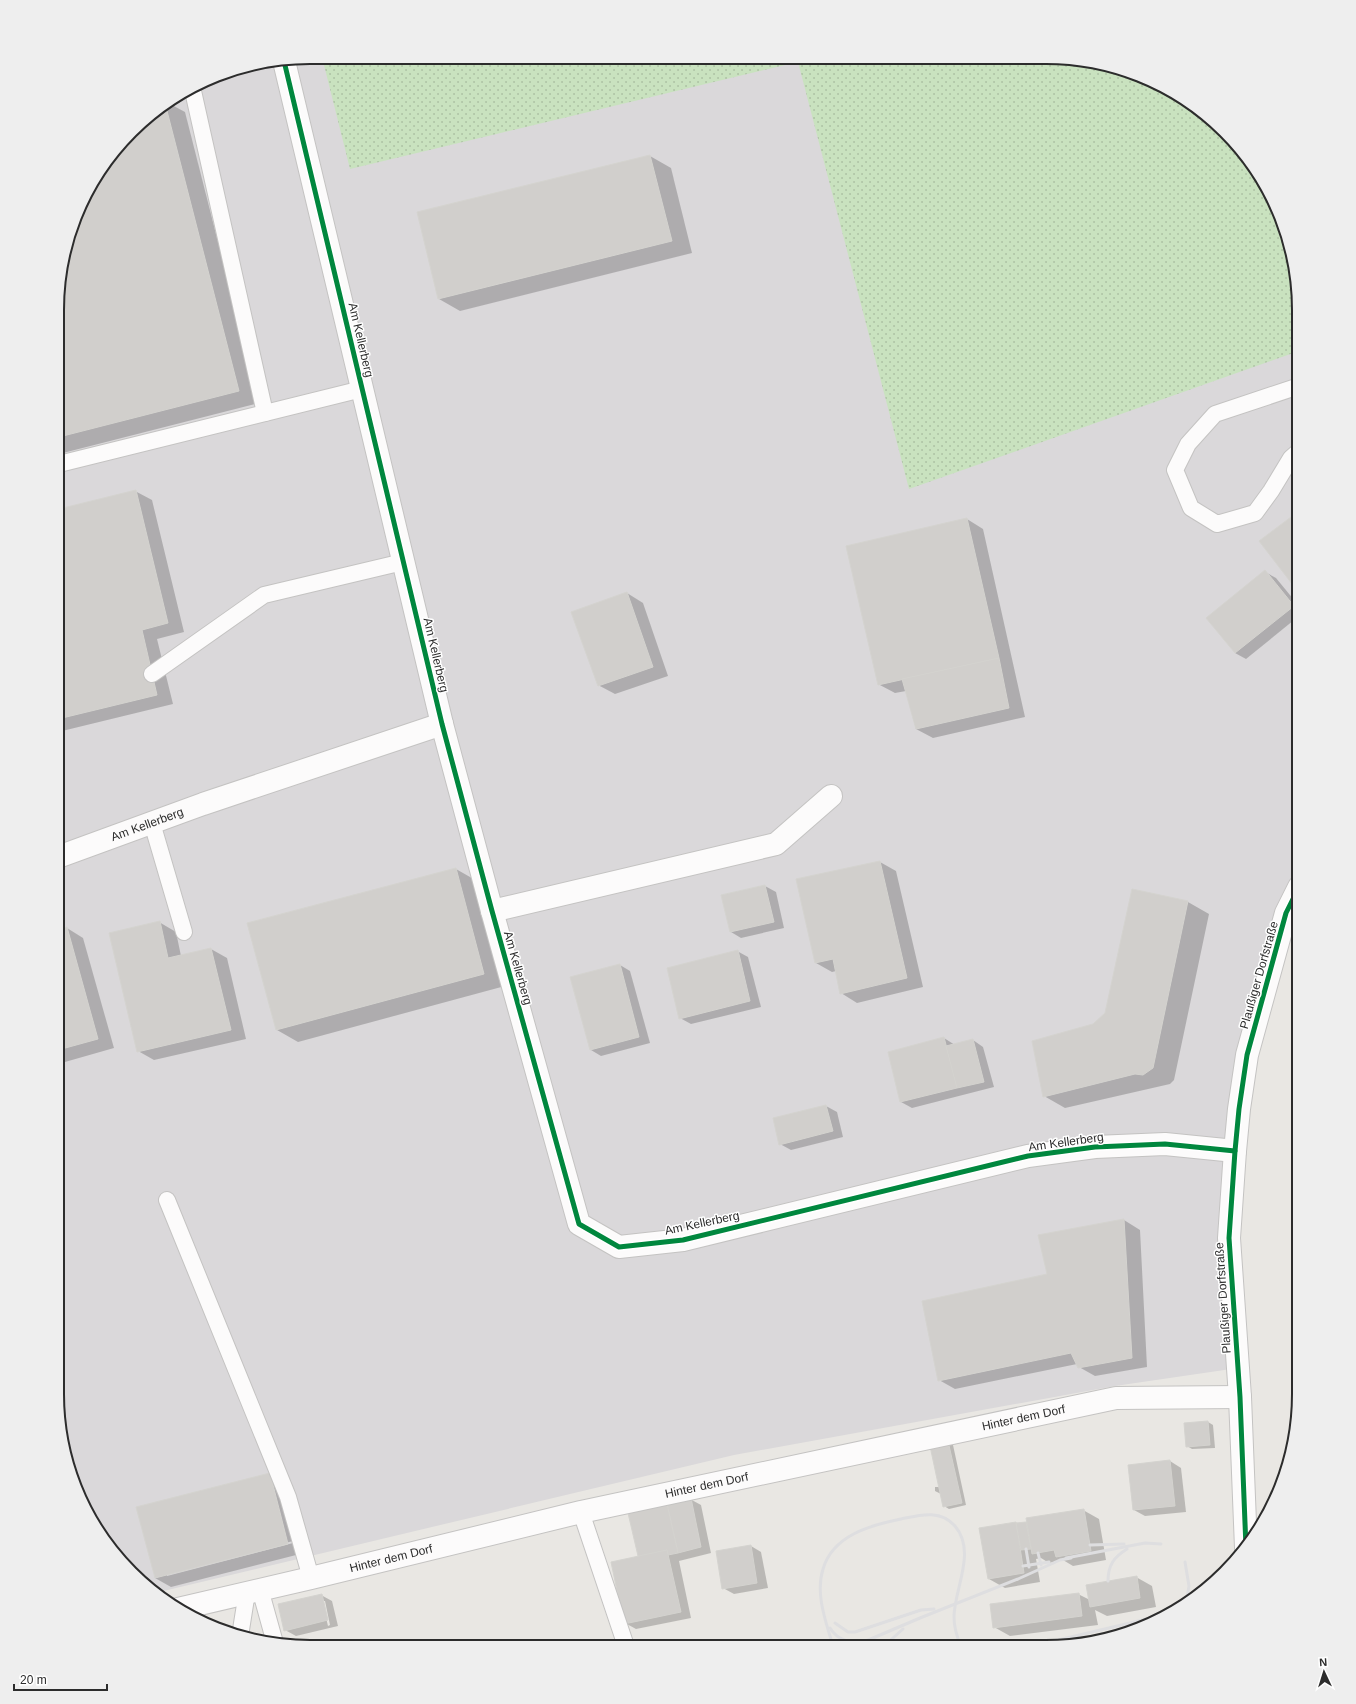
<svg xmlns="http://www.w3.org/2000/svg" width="1356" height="1704" font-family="Arial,sans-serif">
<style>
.industrial{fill:#dad8da}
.grass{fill:url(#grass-dots)}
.water{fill:url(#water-rules)}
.shadow{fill:#0003;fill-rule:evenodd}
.building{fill:#d1cfcc;stroke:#d4d3cf}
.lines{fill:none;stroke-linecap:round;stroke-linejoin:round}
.service-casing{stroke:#c4c3c2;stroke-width:18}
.minor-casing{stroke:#c4c3c2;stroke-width:24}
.service{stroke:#fcfbfb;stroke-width:16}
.minor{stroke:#fcfbfb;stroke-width:22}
.rail{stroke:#dedee0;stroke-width:3}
.cycleway-casing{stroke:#fff;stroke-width:8}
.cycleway{stroke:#00873e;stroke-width:5}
.labels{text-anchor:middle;stroke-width:3;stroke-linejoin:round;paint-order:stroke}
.street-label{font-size:12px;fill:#2c2c2c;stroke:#fff}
.rim{fill:none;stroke:#2c2c2c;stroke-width:2}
</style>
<defs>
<pattern id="grass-dots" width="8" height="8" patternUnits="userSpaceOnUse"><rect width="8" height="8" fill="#c9e2bf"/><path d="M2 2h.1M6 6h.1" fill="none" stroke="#adc2a4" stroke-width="1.8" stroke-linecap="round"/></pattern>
<pattern id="water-rules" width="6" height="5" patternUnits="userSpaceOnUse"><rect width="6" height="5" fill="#9dcae4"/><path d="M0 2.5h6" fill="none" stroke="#87aec4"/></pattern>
</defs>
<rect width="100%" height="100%" fill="#e9e7e3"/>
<path class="industrial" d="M310,57l770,2 63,17 44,24 49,43 29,41 25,60 9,65v578l-60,222 -1,259 -123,18 -381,69 -579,138 -24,-20 -40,-53 -25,-60 -9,-65 2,-1119 32,-92 52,-64 85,-50z"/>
<path class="grass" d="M322,57l758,2 63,17 44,24 49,43 29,41 25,60 9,65v42l-390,138 -111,-427 -448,107z"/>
<path class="water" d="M1299,1304v28l-8,-16z"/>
<g class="shadow">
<path d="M170,104l15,8 74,291 -200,51v-178l32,-92 52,-64z"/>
<path d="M650,156l21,12 21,85 -232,58 -21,-12z"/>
<path d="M135,491l17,9 32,132 -27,7 16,65 -115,28 1,-222z"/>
<path d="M967,519l16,10 42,188 -92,21 -17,-9 -10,-38 -11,2 -17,-9z"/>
<path d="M1265,572l11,6 23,28v10l-53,43 -11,-6z"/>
<path d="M627,593l16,10 25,73 -53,18 -17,-9z"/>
<path d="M880,862l16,9 27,116 -66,16 -16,-10 -5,-22 -4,1 -16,-9z"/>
<path d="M456,869l21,12 28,105 -207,56 -21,-12z"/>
<path d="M765,886l11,6 8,36 -43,10 -10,-6 -9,-36z"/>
<path d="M1188,902l21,12 -35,166 -4,4 -105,24 -21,-12 49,-71 13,-11z"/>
<path d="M159,922l17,10 5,24 30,-7 16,9 19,81 -92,21 -16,-9z"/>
<path d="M67,928l16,10 31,110 -56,16v-133z"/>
<path d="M737,951l11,6 13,50 -70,17 -11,-6z"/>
<path d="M620,965l10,6 20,72 -49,13 -10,-6z"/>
<path d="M944,1038l11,7 18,-5 10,7 11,40 -82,21 -11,-6z"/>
<path d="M826,1106l11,6 6,25 -52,13 -11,-6z"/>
<path d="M1124,1220l16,10 7,137 -52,9 -16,-9 -2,-3 -122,25 -16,-9 110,-105 -10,-39z"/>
<path d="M1208,1422l5,3 2,23 -23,1 -5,-3z"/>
<path d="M948,1442l5,3 13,60 -17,4 -5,-3 -3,-12 -6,-3v-4h5z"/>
<path d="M1170,1461l11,7 5,44 -41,4 -11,-6z"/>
<path d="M269,1474l17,10 18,69 -133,34 -16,-9zM293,1541v2l-126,33v-2z"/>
<path d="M690,1499l11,6 10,48 -32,8 12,57 -55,11 -11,-6 14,-66 -9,-44z"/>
<path d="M1083,1510l16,9 7,41 -33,6 -10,-6 -14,3 -8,-5 -5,1 4,23 -35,6 -16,-9 29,-55z"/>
<path d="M751,1546l10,6 7,36 -34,6 -11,-6z"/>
<path d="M1136,1577l16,9 4,21 -49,9 -12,-6 3,15 -88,11 -16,-9 84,-33 12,6z"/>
<path d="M321,1595l11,6 6,25 -42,10 -11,-6zM322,1601h3l5,24 -2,1z"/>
</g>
<g class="building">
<path d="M166,107l73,284 -180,46v-161l32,-92 52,-64z"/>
<path d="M650,155l22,86 -234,58 -21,-87z"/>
<path d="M136,490l32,133 -26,7 15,65 -99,24 1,-210z"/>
<path d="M1299,511v82l-40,-52z"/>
<path d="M967,518l32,140 -121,27 -32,-139z"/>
<path d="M1265,570l29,36 -59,47 -29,-35z"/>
<path d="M627,592l26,75 -55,19 -27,-74z"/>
<path d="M999,658l10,50 -93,21 -14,-50z"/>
<path d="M880,861l27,117 -67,16 -7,-35 -18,4 -19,-84z"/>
<path d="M456,868l28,106 -208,56 -29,-107z"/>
<path d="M765,885l9,37 -44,10 -9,-37z"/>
<path d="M1132,889l56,12 -35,167 -10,7 -8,-1 -92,23 -11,-56 61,-17 12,-11z"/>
<path d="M160,921l8,37 43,-10 20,82 -94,22 -28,-119z"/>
<path d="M67,927l31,112 -40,11v-120z"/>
<path d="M738,950l12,51 -71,18 -12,-51z"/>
<path d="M620,964l19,73 -49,13 -20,-73z"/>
<path d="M944,1037l13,51 -57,14 -12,-50z"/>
<path d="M973,1039l11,43 -27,6 -11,-42z"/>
<path d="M826,1105l7,26 -54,14 -6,-27z"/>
<path d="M1124,1219l8,139 -54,10 -7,-15 -133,28 -16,-80 125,-27 -9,-39z"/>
<path d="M1208,1421l2,24 -24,2 -2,-24z"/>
<path d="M948,1441l14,62 -19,4 -13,-61z"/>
<path d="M1170,1460l5,46 -42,4 -5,-45z"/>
<path d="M270,1473l18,71 -133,34 -19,-71z"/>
<path d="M691,1498l10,49 -23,6 -11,-49z"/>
<path d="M667,1504l11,49 -10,2 -1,-5 -29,6 -10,-43z"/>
<path d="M1084,1509l7,42 -35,6 -2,-7 -22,4 -6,-36z"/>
<path d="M1016,1522l8,51 -36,6 -9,-51z"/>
<path d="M1026,1522l5,27 -10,1 -5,-27z"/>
<path d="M751,1545l6,38 -35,6 -6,-38z"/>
<path d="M667,1550l14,62 -57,12 -13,-62z"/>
<path d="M1137,1576l3,22 -50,9 -4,-22z"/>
<path d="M1079,1593l3,23 -89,12 -3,-24z"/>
<path d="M322,1594l6,26 -44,11 -6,-27z"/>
<path d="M1125,1633l-13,5 -20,4v-3z"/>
</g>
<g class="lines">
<g class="service-casing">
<g id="service">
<path d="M193,91l72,322"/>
<path d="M1299,451l-8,7 -20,33 -16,22 -38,11 -26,-16 -16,-38 13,-26 27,-30 84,-28"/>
<path d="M59,464l303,-75"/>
<path d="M152,674l112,-79 139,-33"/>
<path d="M152,823l32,109"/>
<path d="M167,1200l121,297 23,81"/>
<path d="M581,1512l45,134"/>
<path d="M260,1589l15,54"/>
<path d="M240,1636l7,-44"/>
</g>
</g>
<g class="minor-casing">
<g id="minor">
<path d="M284,61l158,663 50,187 87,313 40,23 64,-7 345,-84 67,-9 70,-3 70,7"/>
<path id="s1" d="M58,857l145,-53 239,-80"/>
<path d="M492,911l284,-67 55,-48"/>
<path d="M1246,1548l-6,-151 -11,-159 6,-87 4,-42 8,-54 39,-142 13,-26"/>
<path id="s2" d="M178,1609l133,-31 270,-66 535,-114 124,-1"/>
</g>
</g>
<use href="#service" class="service"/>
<use href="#minor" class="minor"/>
<g class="rail">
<path d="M1090,1545l34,-1"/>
<path d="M1026,1549l3,18"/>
<path d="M1038,1553l3,12"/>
<path d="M1066,1558l79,-15 16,1"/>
<path d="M1185,1562l4,24 -3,17"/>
<path d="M1023,1566l26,-4"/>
<path d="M1108,1581c0,-16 6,-24 19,-32"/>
<path d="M835,1623l13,9h7l66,-22 13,-1"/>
<path d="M830,1628c8,13 22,16 36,13l54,-23 98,-39 42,-19 11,-2"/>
<path d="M833,1646c-7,-24 -18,-52 -10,-77 10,-34 48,-44 78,-50 19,-4 39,-10 54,7 22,26 -1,63 -1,91 0,11 3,20 7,29"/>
<path d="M884,1646l19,-17"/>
<path d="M1033,1646l118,-28 35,-17"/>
</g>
<g class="cycleway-casing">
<g id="cycleway">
<path d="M284,61l158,663 50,187 87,313 40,23 64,-7 345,-84 67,-9 70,-3 70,7"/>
<path d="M1246,1548l-6,-151 -11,-159 6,-87 4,-42 8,-54 39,-142 13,-26"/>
</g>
</g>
<use href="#cycleway" class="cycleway"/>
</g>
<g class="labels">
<g class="street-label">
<text transform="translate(361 340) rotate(77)" y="4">Am Kellerberg</text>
<text transform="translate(436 655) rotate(77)" y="4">Am Kellerberg</text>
<text dy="4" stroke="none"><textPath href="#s1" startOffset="95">Am Kellerberg</textPath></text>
<text transform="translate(518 968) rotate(74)" y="4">Am Kellerberg</text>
<text transform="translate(1259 975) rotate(-74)" y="4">Plaußiger Dorfstraße</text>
<text transform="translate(1066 1142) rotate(-8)" y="4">Am Kellerberg</text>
<text transform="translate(702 1223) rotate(-12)" y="4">Am Kellerberg</text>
<text transform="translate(1223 1298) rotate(-94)" y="4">Plaußiger Dorfstraße</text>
<text dy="4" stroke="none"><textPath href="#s2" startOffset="867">Hinter dem Dorf</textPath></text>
<text dy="4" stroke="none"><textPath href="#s2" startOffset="543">Hinter dem Dorf</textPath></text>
<text dy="4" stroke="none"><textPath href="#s2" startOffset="219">Hinter dem Dorf</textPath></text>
</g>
</g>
<path d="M0 0H1356V1704H0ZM310 64H1046A246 246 0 0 1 1292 310V1394A246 246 0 0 1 1046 1640H310A246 246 0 0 1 64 1394V310A246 246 0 0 1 310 64Z" fill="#eee" fill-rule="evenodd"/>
<path class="rim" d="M310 64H1046A246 246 0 0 1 1292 310V1394A246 246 0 0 1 1046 1640H310A246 246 0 0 1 64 1394V310A246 246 0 0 1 310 64Z"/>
<g transform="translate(1324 1672) rotate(356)" stroke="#ffffff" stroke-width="3" paint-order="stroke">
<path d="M0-3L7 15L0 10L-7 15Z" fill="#2c2c2c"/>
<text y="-6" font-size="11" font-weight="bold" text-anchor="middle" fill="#2c2c2c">N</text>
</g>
<path d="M14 1684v6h93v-6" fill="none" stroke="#2c2c2c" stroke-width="2"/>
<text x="20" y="1684" font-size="12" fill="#2c2c2c" stroke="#ffffff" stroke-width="3" paint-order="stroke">20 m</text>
</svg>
